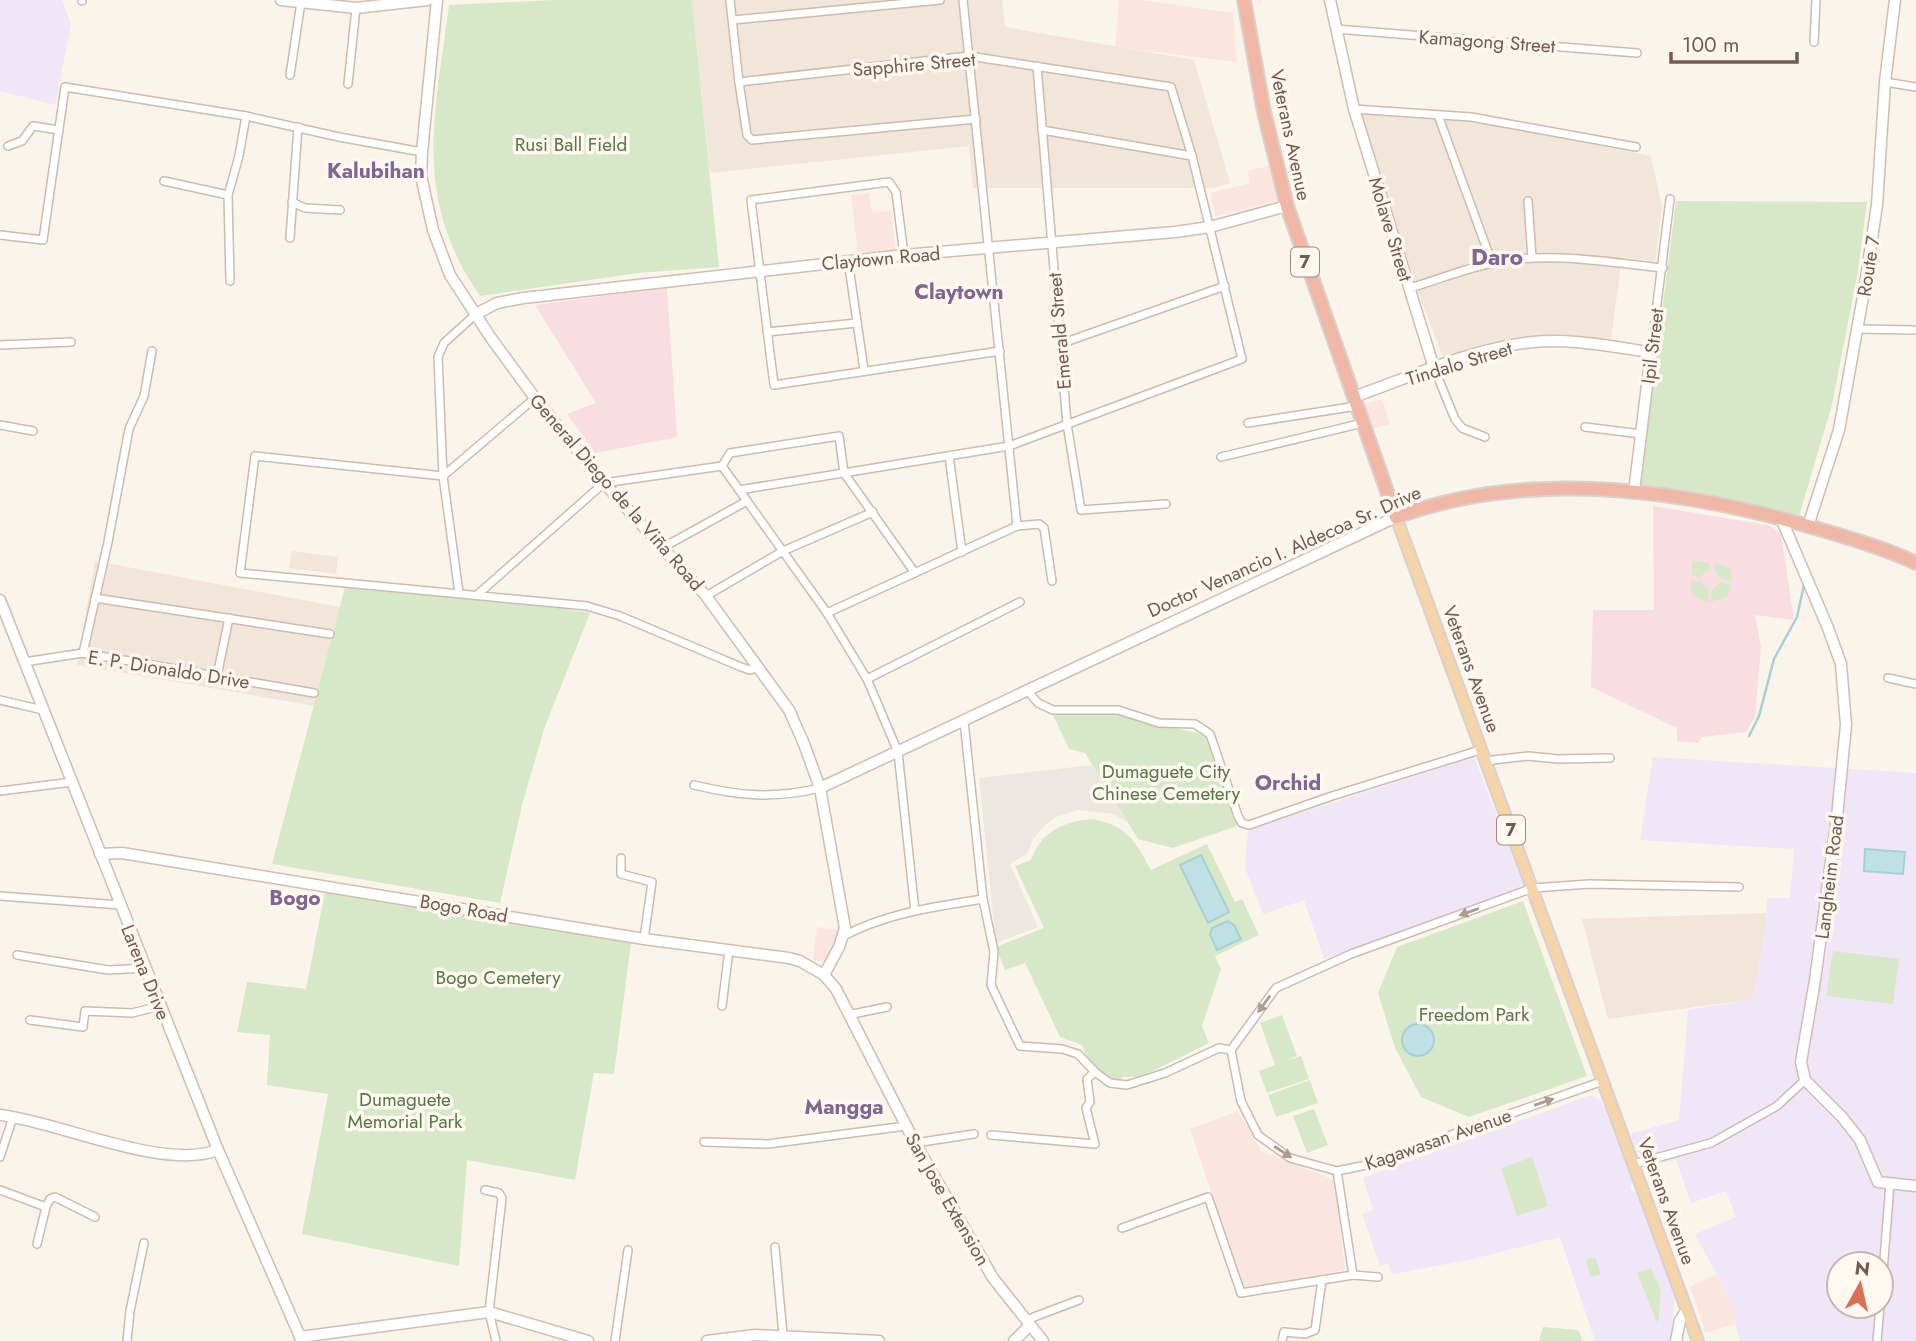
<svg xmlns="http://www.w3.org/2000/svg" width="1916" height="1341" font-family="Jost,sans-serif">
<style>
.residential{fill:#f2e5d9}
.commercial{fill:#fae6df}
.industrial{fill:#ede7e2}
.education{fill:#f0e6f8;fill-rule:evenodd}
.medical{fill:#f8dee2}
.green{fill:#d7e8c9}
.water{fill:#bfe0e4;stroke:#a6d0d5;stroke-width:2}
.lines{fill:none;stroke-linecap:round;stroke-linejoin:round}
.stream{stroke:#a6d0d5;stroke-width:2.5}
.street-casing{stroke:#cdbbb0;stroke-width:10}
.secondary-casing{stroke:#d1bdb1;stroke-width:13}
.primary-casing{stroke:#d8d1ce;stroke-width:14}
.highway-casing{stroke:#d8d1ce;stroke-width:16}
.street{stroke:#fff;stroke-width:7}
.secondary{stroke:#fff;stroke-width:10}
.primary{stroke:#f4d4a8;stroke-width:10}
.highway{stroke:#f0b6a6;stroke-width:12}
.oneway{fill:#ac9c95}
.labels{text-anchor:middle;stroke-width:7;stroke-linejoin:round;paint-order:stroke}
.shield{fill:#fef8f0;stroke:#9d897f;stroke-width:2}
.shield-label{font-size:18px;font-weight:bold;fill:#745a4f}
.street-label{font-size:19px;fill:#745a4f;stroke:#fef8f0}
.park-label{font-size:19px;fill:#587847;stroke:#fef8f0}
.neighbourhood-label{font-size:21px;font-weight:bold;fill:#806690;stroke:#fef8f0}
.quarter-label{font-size:23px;font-weight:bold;fill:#806690;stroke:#fef8f0}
</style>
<rect width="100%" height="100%" fill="#fbf4ea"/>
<g class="residential">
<path d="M692,0h310l3,27 189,33 36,123 -17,5h-240l-4,-42 -259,27z"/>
<path d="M1358,112l116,8 177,36 11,51 -7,54 -33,-4 -11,82 -67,-3 -33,2 -27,6 -41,13 -23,-60z"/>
<path d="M292,551l46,6 -2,17 -47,-6z"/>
<path d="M95,561l245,46 -25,99 -238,-41z"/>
<path d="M1766,913v12l-13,74 -145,20 -26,-100z"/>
</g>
<g class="commercial">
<path d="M1119,0h22l92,13 4,49 -122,-15z"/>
<path d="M1272,165l10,35 -66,16 -6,-23 40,-10 -3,-12z"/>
<path d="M869,193l3,19 19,-1 5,40 -38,3 -7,-59z"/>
<path d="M1382,399l8,25 -18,5 -8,-25z"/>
<path d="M817,927l21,3 -5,22 -6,10 -14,-2z"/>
<path d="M1238,1111l23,40 73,29 11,90 -101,20 -54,-161z"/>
<path d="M1716,1274l21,38 -2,12 -29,9 -16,-46z"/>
</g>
<path class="industrial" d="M1092,765l35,57 -14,-8 -35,-4 -22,7 -13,10 -10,12 -6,15 -17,10 28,63 -42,16 -17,-165z"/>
<g class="education">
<path d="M0,0h62l9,25 -16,80 -55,-14z"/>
<path d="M1474,757l51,131 -201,71 -20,-59 -41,14 -18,-46 3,-38z"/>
<path d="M1653,757l263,16v568h-176l-5,-17 2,-12 -42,-78 41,-17 -10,-26 -35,12 -15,-43 -31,6 -3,-4 -12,-28 49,-14 9,-110 65,-11 13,-74 1,-27h23l4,-49 -154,-9zM1839,1264h42v42h-42z"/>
<path d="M1591,1095l9,5 5,8 28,75 -3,3 2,5 4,1 39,99 -4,50h-76l-35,-104 -87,22 -80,15 -5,-11 -8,3 -18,-52 11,-4 -10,-32z"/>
</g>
<g class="medical">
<path d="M667,288l10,149 -82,16 -28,-39 29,-11 -61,-98z"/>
<path d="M1653,506l115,19 13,9 13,86 -39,-5 6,32 -6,70 -9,15 -44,5 -4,6 -21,-2v-13l-86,-41 2,-77h61z"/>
</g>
<g class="green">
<path d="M553,0h139l27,267 -81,6 -158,23c-27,-38 -44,-84 -46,-130 -3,-49 9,-112 15,-161z"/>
<path d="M1676,201l191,1 -9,69 -26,134 -33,111 -41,-10 -118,-21z"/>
<path d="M1692,561l17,2 1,7 -4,1 -6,7 -8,-3z"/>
<path d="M1714,563l16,5 2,13c-11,-2 -18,-5 -18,-18z"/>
<path d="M1691,580l9,2 9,7 -1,13 -12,-4 -5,-6z"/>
<path d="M1720,582l12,3 -5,12 -16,5 1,-12z"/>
<path d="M345,587l154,11 91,15 -46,116 -22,76 -22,98 -228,-39z"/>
<path d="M1122,714l24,8 61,13 30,91 -64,22 -35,-9 -53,-86 -16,-4 -16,-34z"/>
<path d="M1093,819c35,7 42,22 58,51l56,-26 28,58 7,-3 17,36 -44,21 6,13 -19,57 7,17 -68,34h-19l-2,5 -25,-10 1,-5 -5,-1 -9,-21 -22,-8 -35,-74 -20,7 -9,-23 48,-19 -29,-62 16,-6c10,-29 34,-39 62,-41z"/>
<path d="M325,891l306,52 -17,131 -20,-1 -19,107 -108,-20 -8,106 -157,-32 26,-140 -61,-9 3,-50 -33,-3 10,-50 59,7z"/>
<path d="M1523,901l64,175 -118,41 -48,-20 -26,-49 -17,-55 19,-46z"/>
<path d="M1833,951l66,8 -6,45 -67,-8z"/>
<path d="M1282,1015l15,41 -12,5 16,-5 8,23 -42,14 -8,-22 16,-6 -15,-42z"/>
<path d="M1310,1080l8,23 -42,14 -8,-22z"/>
<path d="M1314,1109l14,36 -21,8 -14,-37z"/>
<path d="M1532,1157l16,49 -31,10 -16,-48z"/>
<path d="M1595,1257l6,17 -10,3 -6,-17z"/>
<path d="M1651,1268l10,23 -3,34 -21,-52z"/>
<path d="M1543,1327l35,3 5,11h-44z"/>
</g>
<g class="water">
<path d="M1865,849l40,3 -2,22 -39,-3z"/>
<path d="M1201,855l28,57 -21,11 -28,-58z"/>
<path d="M1228,921l6,4 7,14 -24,11 -7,-15 2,-7z"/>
<circle cx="1418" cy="1040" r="16"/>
</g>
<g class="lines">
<path class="stream" d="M1749,736l10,-20 15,-57 23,-42 7,-32"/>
<g class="street-casing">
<g id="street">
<path d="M82,0v1"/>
<path d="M730,0l9,82 8,53 5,5 224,-21"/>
<path d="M963,0l54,526"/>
<path d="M733,20l207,-20"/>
<path d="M1336,29l301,24"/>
<path d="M1814,42l2,-42"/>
<path d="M1037,66l30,358 14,86 85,-6"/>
<path d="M290,75l11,-73"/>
<path d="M739,82l230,-26 202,31 21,69 50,203 -233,87 -270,44"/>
<path d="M1885,82l31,5"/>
<path d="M348,84l8,-76"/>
<path d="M1354,109l117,8 165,30"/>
<path d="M1438,115l54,148"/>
<path d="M1042,130l150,26"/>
<path d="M8,146l14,-5 11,-15 26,4"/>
<path d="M164,181l64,14"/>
<path d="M1528,201l4,57"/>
<path d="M292,202l13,6 35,2"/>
<path d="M0,235l43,5 22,-153 181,29 93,21 83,15"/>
<path d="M290,238l8,-111"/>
<path d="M904,255l-8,-63 -7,-10 -138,18 23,185 226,-34"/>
<path d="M848,260l16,110"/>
<path d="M230,281l-2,-86 11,-39 7,-40"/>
<path d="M1410,288c27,-8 54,-19 82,-25 55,-12 115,-1 171,5"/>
<path d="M1858,329l56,1"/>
<path d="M767,332l90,-9"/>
<path d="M1060,344l165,-58"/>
<path d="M0,345l71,-3"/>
<path d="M1651,352l19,-153"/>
<path d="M1434,368l21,51 7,9 23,9"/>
<path d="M535,398l-92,78 -188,-20 -15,117 347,33 33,10 121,51 9,3 9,-3"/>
<path d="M1248,423l109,-17"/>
<path d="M0,425l33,6"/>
<path d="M1585,427l56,7"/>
<path d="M949,456l13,96"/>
<path d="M1221,457l142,-34"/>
<path d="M722,466l105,147 40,66 31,73 17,159"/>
<path d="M722,466l8,-13 109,-17 5,37 71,100"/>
<path d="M662,548l85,-47"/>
<path d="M459,593l-16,-117 -5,-119 6,-14 32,-29"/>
<path d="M477,595l127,-112 118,-17"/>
<path d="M706,596l77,-45 90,-39"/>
<path d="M95,598l235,36"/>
<path d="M827,613l190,-87 22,-2 5,4 8,53"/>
<path d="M83,653l25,-111 21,-113 15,-33 8,-45"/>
<path d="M24,662l59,-9 231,40"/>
<path d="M217,676l12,-58"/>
<path d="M1888,678l28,6"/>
<path d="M867,679l153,-77"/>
<path d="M1027,690l11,13 15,7h65l41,13 36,1 15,10 28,82 4,7 7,2 83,-29 148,-46"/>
<path d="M0,700l43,10"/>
<path d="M964,721l19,178 11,53 -3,33 29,61 42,3 16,5 17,18 15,11 17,2 38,-12 54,-25 12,2"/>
<path d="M1484,761l44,-5 30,3 52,-1"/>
<path d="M694,785c45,11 80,14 126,3"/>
<path d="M0,791l72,-9"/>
<path d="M621,858v16l31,8 -8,57"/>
<path d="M0,896l120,9"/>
<path d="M842,937c43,-24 93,-30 141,-38"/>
<path d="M17,955l91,15 37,-2"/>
<path d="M722,1006l7,-56"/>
<path d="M848,1015l39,-8"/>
<path d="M30,1020l53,7 2,-16 47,2 28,-7"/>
<path d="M1603,1081l-147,52 -70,28 -49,10 -47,-13 -32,-23 -17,-34 -10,-51 45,-62 75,-34 182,-66 56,-4 150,3"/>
<path d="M991,1135l104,9 -9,-36 4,-6 -3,-23 8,-7"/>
<path d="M704,1142l64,2 138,-18"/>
<path d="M915,1143l59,-9"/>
<path d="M0,1157l13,-40"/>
<path d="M1634,1164l77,-21 66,-37 28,-26"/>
<path d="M1337,1171l16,104"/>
<path d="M0,1190l46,17 4,-8 5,-2 40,20"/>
<path d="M485,1190l14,3 3,5 -13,114 7,29"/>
<path d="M1122,1228l86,-31 33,96 112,-18 25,2"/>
<path d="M37,1244l9,-37"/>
<path d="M775,1247l8,88"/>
<path d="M1881,1297l9,-113"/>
<path d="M1026,1320l53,-20"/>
<path d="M127,1341l3,-30 14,-68"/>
<path d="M615,1341l13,-91"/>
<path d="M1282,1341l2,-9 21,2 10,-4 7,-50"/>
<path d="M1877,1341l3,-35"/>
</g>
</g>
<g class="secondary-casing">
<g id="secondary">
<path d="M281,0l75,8 72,-8"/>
<path d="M437,0l-15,152 -1,24 12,54 17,45 41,63 44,60 69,85 102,113 83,114 15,34 16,44 25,140 -6,19 -15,28"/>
<path d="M1330,0l24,109 80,259"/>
<path d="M476,314l21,-11 26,-5 381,-43 271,-23 35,-5 77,-21"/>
<path d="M1354,397c56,-20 119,-49 179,-55 39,-4 80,5 118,10l-17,140"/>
<path d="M1781,518l47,110 13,36 5,61 -9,92 -22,163 -14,82 4,18 37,37 18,23 18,42 38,4"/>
<path d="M1808,526l31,-96 25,-139 13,-86 8,-123 10,-82"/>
<path d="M0,600l218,550 84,191"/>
<path d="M820,788l576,-271"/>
<path d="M100,854l22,-1 522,86 145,19 11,3 24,14 12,14 79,154 78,135 50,63"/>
<path d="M0,1115c60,7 163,56 218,35"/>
<path d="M300,1337l189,-25 99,29"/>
<path d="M707,1341l48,-6 124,6"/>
<path d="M1014,1341l16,-16"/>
<path d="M1676,1341l4,-21 6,-9"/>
</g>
</g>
<g class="primary-casing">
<path id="primary" d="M1396,517l302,824"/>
</g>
<g class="highway-casing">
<path id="highway" d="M1244,0l20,112 23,94 109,311c134,-49 286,-28 419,11 34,10 69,20 101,35"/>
</g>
<use href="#street" class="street"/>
<use href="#secondary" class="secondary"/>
<use href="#primary" class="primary"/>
<use href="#highway" class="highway"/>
</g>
<defs><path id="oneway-solid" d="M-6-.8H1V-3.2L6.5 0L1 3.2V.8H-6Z" transform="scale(1.75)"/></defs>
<g class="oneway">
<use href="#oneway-solid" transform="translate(1469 912) rotate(160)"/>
<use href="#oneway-solid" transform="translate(1264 1004) rotate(126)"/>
<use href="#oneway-solid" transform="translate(1544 1102) rotate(-19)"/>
<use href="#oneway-solid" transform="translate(1283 1152) rotate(33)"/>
</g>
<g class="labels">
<g class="shield">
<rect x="1291" y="247.5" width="28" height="29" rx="5"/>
<rect x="1497" y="815.5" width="28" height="29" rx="5"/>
</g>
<g class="shield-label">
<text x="1305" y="268">7</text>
<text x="1511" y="836">7</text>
</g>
<g class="street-label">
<text transform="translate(1487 41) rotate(4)" y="7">Kamagong Street</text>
<text transform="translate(914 64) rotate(-5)" y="7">Sapphire Street</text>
<text transform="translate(1291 135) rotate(78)" y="7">Veterans Avenue</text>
<text transform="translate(1391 229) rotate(73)" y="7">Molave Street</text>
<text transform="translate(881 258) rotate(-5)" y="7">Claytown Road</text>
<text transform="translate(1868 266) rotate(-81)" y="7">Route 7</text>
<text transform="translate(1059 331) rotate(-95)" y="7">Emerald Street</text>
<text transform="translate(1652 346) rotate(-83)" y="7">Ipil Street</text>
<text transform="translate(1459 363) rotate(-17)" y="7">Tindalo Street</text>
<text transform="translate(617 492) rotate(49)" y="7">General Diego de la Viña Road</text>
<text transform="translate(1284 551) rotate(-24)" y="7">Doctor Venancio I. Aldecoa Sr. Drive</text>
<text transform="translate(169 669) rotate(9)" y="7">E. P. Dionaldo Drive</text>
<text transform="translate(1472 669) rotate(70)" y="7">Veterans Avenue</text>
<text transform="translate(1829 877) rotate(-83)" y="7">Langheim Road</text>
<text transform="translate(464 908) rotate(10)" y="7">Bogo Road</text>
<text transform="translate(146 972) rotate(68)" y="7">Larena Drive</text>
<text transform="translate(1438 1139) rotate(-19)" y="7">Kagawasan Avenue</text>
<text transform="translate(948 1199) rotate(60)" y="7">San Jose Extension</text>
<text transform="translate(1667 1201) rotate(70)" y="7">Veterans Avenue</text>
</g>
<g class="park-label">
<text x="571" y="151">Rusi Ball Field</text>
<text x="1166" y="778">Dumaguete City<tspan x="1166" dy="22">Chinese Cemetery</tspan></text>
<text x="498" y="984">Bogo Cemetery</text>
<text x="1474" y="1021">Freedom Park</text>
<text x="405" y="1106">Dumaguete<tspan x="405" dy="22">Memorial Park</tspan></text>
</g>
<g class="neighbourhood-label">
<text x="376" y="178">Kalubihan</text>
<text x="959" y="299">Claytown</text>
<text x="1288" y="790">Orchid</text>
<text x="295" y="905">Bogo</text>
<text x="844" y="1114">Mangga</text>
</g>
<g class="quarter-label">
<text x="1497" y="265">Daro</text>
</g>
</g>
<g transform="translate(1860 1285) rotate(8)"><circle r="33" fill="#fef8f0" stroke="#c7b9b0" stroke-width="2"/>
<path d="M0-5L12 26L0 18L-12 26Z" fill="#db7059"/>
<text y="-10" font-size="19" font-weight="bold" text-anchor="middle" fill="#745a4f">N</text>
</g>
<path d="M1671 52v10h126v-10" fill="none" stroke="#745a4f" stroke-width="3.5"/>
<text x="1682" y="52" font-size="21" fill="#745a4f" stroke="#fef8f0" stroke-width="5" paint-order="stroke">100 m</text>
</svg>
